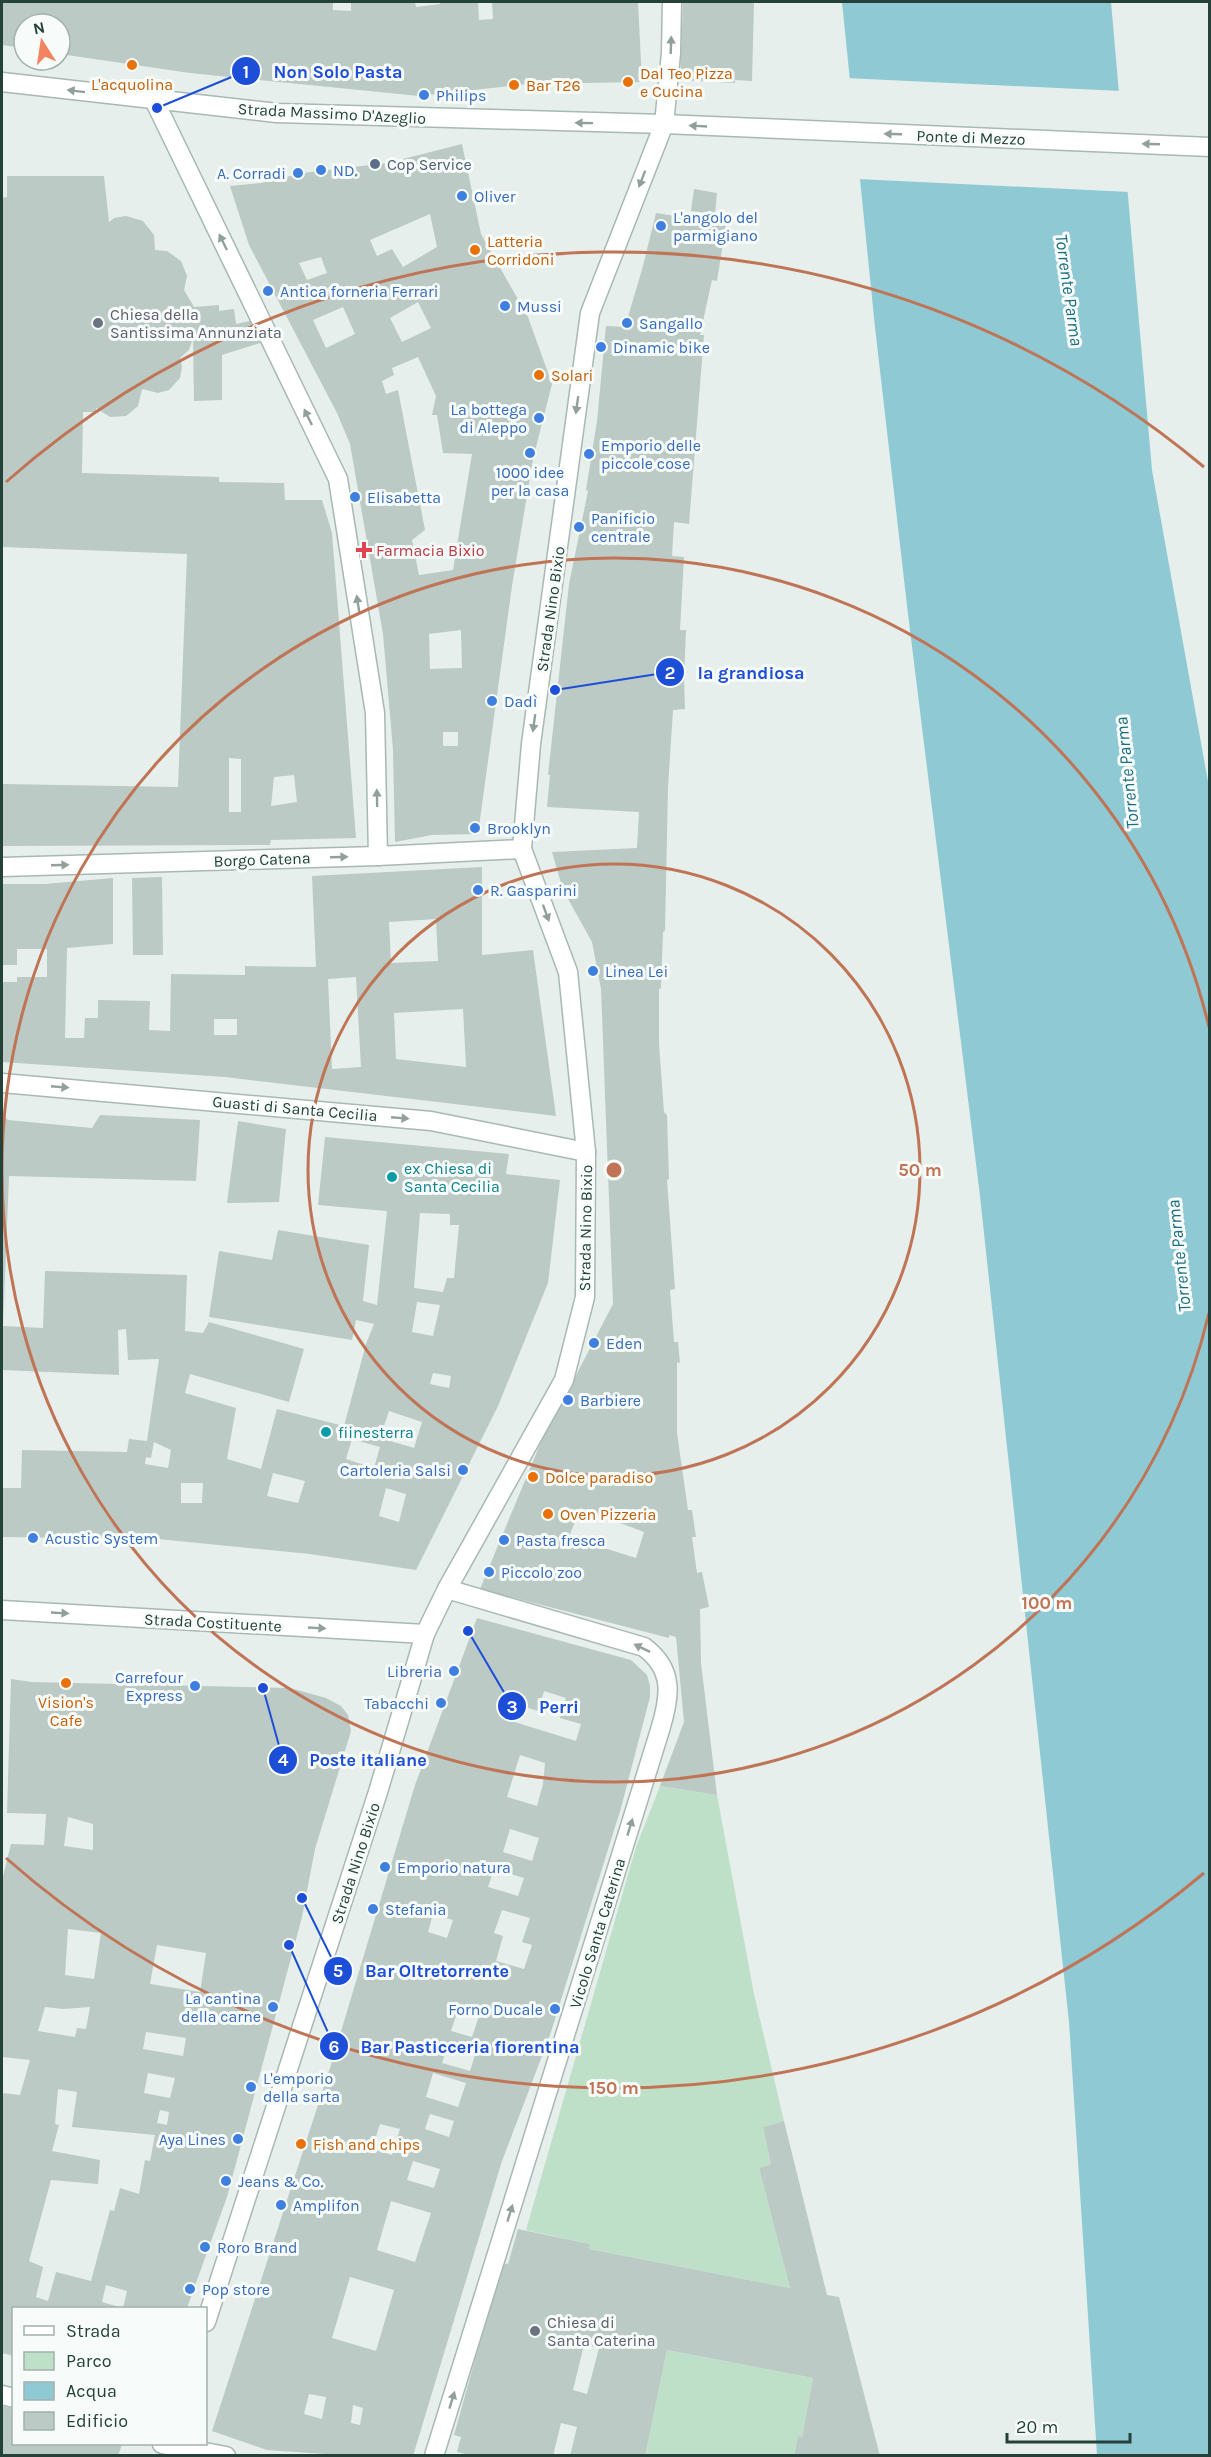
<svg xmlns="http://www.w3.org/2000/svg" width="1211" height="2457" font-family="Karla,sans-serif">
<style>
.green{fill:#bfe0c8}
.water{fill:#8ec9d4}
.pier{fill:#e6efeb}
.building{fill:#bbcac4;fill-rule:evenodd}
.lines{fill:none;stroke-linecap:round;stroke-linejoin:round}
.street-casing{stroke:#a8b8b2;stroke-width:21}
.street{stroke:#fff;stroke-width:18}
.oneway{fill:#92a09c}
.ring{fill:none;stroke:#c07456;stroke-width:3}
.food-dot{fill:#e8710a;stroke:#f7fbf9;stroke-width:2}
.shop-dot{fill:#3f7fe0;stroke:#f7fbf9;stroke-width:2}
.service-dot{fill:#5c6f8a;stroke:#f7fbf9;stroke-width:2}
.worship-dot{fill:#6b7280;stroke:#f7fbf9;stroke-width:2}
.health-dot{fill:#e0444e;stroke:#f7fbf9;stroke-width:2}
.culture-dot{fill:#0f9aa8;stroke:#f7fbf9;stroke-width:2}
.labels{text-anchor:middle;stroke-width:6;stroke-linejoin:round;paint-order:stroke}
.food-label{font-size:16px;fill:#c56008;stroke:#f7fbf9;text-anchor:start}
.shop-label{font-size:16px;fill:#366cbe;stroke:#f7fbf9;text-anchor:start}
.street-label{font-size:16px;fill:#24423a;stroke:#f7fbf9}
.service-label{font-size:16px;fill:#4e5e75;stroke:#f7fbf9;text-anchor:start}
.worship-label{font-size:16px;fill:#5b616d;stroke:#f7fbf9;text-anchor:start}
.health-label{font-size:16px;fill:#be3a42;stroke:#f7fbf9;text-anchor:start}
.culture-label{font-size:16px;fill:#0d838f;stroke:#f7fbf9;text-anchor:start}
.water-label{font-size:18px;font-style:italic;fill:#1c6f80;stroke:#f7fbf9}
.centre{fill:#c07456;stroke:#f7fbf9;stroke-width:3}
.ring-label{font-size:18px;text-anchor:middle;font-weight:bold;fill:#c07456;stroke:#f7fbf9;stroke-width:6;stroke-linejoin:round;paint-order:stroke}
.leader{fill:none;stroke:#1d4ed8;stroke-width:2}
.callout-dot{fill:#1d4ed8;stroke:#f7fbf9;stroke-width:2}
.mark-label{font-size:18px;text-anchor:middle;font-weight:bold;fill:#fff}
.callout-label{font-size:18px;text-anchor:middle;font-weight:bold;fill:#1d4ed8;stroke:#f7fbf9;stroke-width:6;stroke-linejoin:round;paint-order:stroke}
</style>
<rect width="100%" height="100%" fill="#e6efeb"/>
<g class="green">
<path d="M660,1786l57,9 37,199 30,127 -21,6 8,37 -12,4 31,120 -201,-39 1,-5 -64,-14 110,-383z"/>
<path d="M667,2350l146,28 -11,59 -4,-2 -4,20 -149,1z"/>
</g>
<path class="water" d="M842,2h269l41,468 58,323 -1,1662h-112l-28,-433 -89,-826 -72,-582 -33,-287z"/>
<path class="pier" d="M846,78l275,13 9,101 -273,-13z"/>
<g class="building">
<path d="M2,2h331v8l18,1v-9h64l1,5 24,-3v-2h38l1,18 14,-1 -1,-17h146l4,80 -114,2 -109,12 -229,-23 -130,-19v-30h-36v24l-22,-3z"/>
<path d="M683,2h71l-2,79 -17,-1v3l-55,-3z"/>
<path d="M462,144l19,90 47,83 24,67 -19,75 -21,127 -34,248 -46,1 -37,7 -2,-92 -10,-116 -33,-190 -13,-31 -88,-168 -19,-59 31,-3 42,-10 84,-10zM430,214l7,33 -34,20 -11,-18 -15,7 -7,-16zM321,257l6,16 -20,7 -8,-17zM418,302l13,26 -29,14 -12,-24zM343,307l12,27 -29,14 -13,-28zM418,357l18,39 -4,19h5l6,38 29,1 -19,116 -34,5 -7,-35 13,-10 -27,-140 -12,4 -4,-13 12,-6 -2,-7zM461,630l1,38 -32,1 -1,-35zM443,732h15v14h-15z"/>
<path d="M7,176h97l5,46 5,-4 12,-2 17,5 11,14 1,15 12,1 14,10 6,15 -3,14 10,17 25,-2v6l15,-2 2,15 14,-3 10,22 -38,12v45l-28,1 -1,-63 -4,12 -9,8 2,9 -2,11 -11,12 -11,3 -16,-4 -4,17 -12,10 -16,1 -14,-9v4h-13l-1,61 137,4v5l65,1 1,17h37l10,33 24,305 -85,2 -1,5 -268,1v-62l176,3 9,-233 -185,-7v-349l5,-1zM229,758l12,1v53h-12zM294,775l3,27 -26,4 3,-29z"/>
<path d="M694,189l23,4 -2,21 -24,-3z"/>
<path d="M656,213l70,11 -9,57 -5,-1 -12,55h4l-15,189 -15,-2 -2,34 12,1 -4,73h6l-2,49 1,30 -12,1 -5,77 -3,144 -2,1 -2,56 -2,1v55l5,68 3,3 2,64 -2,1 8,109 -5,1 4,52h4l2,21 -3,-1v71l11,77h4l4,27h-4l5,36 5,-1 7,35 -9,2 1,54 16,132 -57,-9 24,-64 -8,-85 -7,-2v3l-189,-49 68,-164 9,-20 3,1 53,-102 -12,-315 -9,-47 -29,-52 -11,-38 85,-4 2,-36 -92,-5 3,-32h-2l21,-191 19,-93 -2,-1 11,-69 9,-95 19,1 18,-61zM580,1508l64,24 -8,26 -67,-21z"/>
<path d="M482,867v88l51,-5 23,166 -331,-39 -223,-15v-80h15v-5h30v-28h-30v16h-15v-81h43l68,-6v66l-46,4 -2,90h19l1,-20h13v-18l52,1 -1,29 21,1 1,-57 74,1v-9l71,1 -4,-91zM436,919l2,42 -47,2 -2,-41zM356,977l5,90 -29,2 -4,-90zM463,1009l3,58 -70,-8 -2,-46zM214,1019h23v16h-23z"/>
<path d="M162,877l1,78h-30l-1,-77z"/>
<path d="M2,1114l6,6 84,8 8,-13 100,5 -4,61 -187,-5 -6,150 40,2 2,-57 142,4 -2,56 18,2 6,-11 95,27 -15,53 -99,-28 -5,19 51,15 -9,51 34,10 16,-60 67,17 22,-82 8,-20 -18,-4 -4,20 -143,-23 10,-66 53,9 6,-30 91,15 -6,56 14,4 10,-94 -69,-6 7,-68 184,17 -3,20 54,6 -12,103 -50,123 -82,164 -106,-16 -152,-15 -156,-2v-49h19l1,-38 105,2 2,-13 18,2 12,-82 -31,1 -2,-31 -8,1 1,45 -117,-5zM420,1213l30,1v11h9l-5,53h-7l-4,14 -29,-4zM417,1302l23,3 -7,31 -21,-4zM433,1373l18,3 -2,12 -19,-4zM389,1411l33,11 -8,26 -34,-10zM352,1439l28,8 -6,21 -28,-9zM154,1442l17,8 -3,18 -23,-4 1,-7 5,1zM273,1473l32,8 -7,22 -31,-7zM181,1483h22l-1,20h-21zM386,1488l20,6 -7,28 -20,-6z"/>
<path d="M238,1121l48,8 -7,73 -52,1z"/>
<path d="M477,1618l154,42 16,15 3,11v11l-29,111 -71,227 -48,126 -89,295h-59l-87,-6 -55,-19 118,-363 85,-283zM544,1691l22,7 -6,20 21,6 -5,17 -65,-20 5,-17 22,7zM520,1755l25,8 -2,21 -6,22 -30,-9zM510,1829l29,9 -7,23 -29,-9zM494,1869l30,9 -6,18 -30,-9zM502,1910l28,8 -8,24 10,3 -8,24 -28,-8 7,-25 -9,-3zM433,1914l20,6 -6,18 -19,-6zM459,2007l21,6 -8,24 -21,-6zM447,2047l28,8 -5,16 -28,-8zM433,2073l33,10 -8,24 -32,-10zM430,2114l24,7 -5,16 -24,-8zM380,2124l20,5 -8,26 -20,-6zM413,2161l27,8 -6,19 -27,-8zM391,2201l40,12 -16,49 -38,-12zM350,2277l44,13 -18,61 -44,-13zM309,2394l17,3 -4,22 -18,-5zM353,2405l10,3 -3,17 -9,-2z"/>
<path d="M11,1679l21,3 258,6 36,10 15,8 7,9 3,16 -36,118 -13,68 -75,280 -40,111h-173v48l-12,-3v-260l18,2 10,-35 -28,-3v-176l9,-37 33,1 2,-31 -39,-1zM68,1817l25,7v26l-29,-4zM68,1929l33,4 -7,46 -29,-4zM157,1945l49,8 -6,39 -50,-8zM45,2007l18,2 27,-2 -4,22 -9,-1 -2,9 -37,-6zM146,2032l40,6 -3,18 -40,-7zM148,2073l27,5 -5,20 -26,-5zM58,2089l19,3 -5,35 83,8 -5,26 -5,-1 -6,34 -19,-6 -6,23 -4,-1 -19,71 -35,-9 -8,29 -12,-4 7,-30 -14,-6 22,-81 47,4 2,-24 -48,-9 7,-26 -4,-1zM160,2110l9,2 -2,13 -10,-2zM106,2285l21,6 -4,17 -21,-6z"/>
<path d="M784,2121l43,174 12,2 41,159h-86l4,-21 4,2 11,-59 -146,-28 -22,106h-75l7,-29 -16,-4 -8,33h-80l-16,-4 4,-15 -7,-2 48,-172 6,1 10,-35 72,15 -1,5 201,39 -31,-120 12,-4 -8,-37zM584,2345l15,3 -12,46 -14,-4z"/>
<path d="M2,2406l12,3v35h108l-4,12h-116z"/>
</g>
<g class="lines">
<g class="street-casing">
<g id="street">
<path d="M2,82l275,31 387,11 546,23"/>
<path d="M154,100l184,379 37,234 3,143"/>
<path d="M2,867l376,-11 144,-7"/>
<path d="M2,1083l429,38 155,31"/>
<path d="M2,1610l423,24"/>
<path d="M206,2322l172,-530 47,-158 22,-45 117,-209 21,-83 1,-145 -18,-180 -46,-123 9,-105 59,-431 74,-189 7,-71 1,-51"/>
<path d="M2,2395l12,3"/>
<path d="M162,2444l64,12"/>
<path d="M434,2456l226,-726c10,-33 15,-60 -16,-83l-197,-58"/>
</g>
</g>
<use href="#street" class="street"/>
</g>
<defs><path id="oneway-solid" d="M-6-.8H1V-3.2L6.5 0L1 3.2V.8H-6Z" transform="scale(1.5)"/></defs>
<g class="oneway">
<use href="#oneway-solid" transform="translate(671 45) rotate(-88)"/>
<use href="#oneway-solid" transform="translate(76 91) rotate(-173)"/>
<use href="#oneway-solid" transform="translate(584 123) rotate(-179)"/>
<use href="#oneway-solid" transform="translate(698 126) rotate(-177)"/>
<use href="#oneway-solid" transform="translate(893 134) rotate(-178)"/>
<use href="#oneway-solid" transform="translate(1151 144) rotate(-178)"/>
<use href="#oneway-solid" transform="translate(642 179) rotate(111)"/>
<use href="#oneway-solid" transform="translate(223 242) rotate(-116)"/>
<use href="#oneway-solid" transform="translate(577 405) rotate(98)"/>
<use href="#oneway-solid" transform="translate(308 417) rotate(-116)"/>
<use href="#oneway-solid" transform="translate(358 604) rotate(-99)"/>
<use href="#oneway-solid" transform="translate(534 723) rotate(98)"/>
<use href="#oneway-solid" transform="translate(377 798) rotate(-91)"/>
<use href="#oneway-solid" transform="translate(339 857) rotate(-2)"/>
<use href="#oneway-solid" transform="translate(60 865) rotate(-2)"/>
<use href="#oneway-solid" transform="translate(546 913) rotate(70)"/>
<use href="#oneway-solid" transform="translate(60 1087) rotate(5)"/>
<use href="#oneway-solid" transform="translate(400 1118) rotate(5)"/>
<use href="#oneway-solid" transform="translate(60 1613) rotate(3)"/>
<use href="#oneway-solid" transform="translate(317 1628) rotate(3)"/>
<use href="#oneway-solid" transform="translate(642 1648) rotate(-154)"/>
<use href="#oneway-solid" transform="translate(630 1827) rotate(-73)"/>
<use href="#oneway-solid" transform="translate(510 2213) rotate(-73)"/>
<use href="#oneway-solid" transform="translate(452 2400) rotate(-73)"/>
</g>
<g class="ring">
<circle cx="614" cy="1170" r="306"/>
<path d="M1209 1313A612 612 0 1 1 1209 1027"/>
<path d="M1204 1873A918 918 0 0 1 6 1858M6 482A918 918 0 0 1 1204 467"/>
</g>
<g class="food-dot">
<circle cx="132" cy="65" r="6"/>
<circle cx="628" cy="82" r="6"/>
<circle cx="514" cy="85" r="6"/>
<circle cx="475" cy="250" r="6"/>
<circle cx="539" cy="375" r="6"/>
<circle cx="533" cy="1477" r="6"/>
<circle cx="548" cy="1514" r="6"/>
<circle cx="66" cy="1683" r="6"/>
<circle cx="301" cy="2144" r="6"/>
</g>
<g class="shop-dot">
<circle cx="424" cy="95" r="6"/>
<circle cx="321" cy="170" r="6"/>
<circle cx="298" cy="173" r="6"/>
<circle cx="462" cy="196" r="6"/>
<circle cx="661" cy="226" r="6"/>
<circle cx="268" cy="291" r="6"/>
<circle cx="505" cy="306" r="6"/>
<circle cx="627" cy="323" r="6"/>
<circle cx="601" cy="347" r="6"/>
<circle cx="539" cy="418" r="6"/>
<circle cx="530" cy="453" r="6"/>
<circle cx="589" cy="454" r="6"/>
<circle cx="355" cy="497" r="6"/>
<circle cx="579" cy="527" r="6"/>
<circle cx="492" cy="701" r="6"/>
<circle cx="475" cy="828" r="6"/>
<circle cx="478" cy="890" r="6"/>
<circle cx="593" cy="971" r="6"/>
<circle cx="594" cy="1343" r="6"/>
<circle cx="568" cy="1400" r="6"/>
<circle cx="463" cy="1470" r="6"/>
<circle cx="33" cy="1538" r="6"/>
<circle cx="504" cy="1540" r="6"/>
<circle cx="489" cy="1572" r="6"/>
<circle cx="454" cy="1671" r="6"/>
<circle cx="195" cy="1686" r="6"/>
<circle cx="441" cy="1703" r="6"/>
<circle cx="385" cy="1867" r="6"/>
<circle cx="373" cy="1909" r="6"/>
<circle cx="273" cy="2007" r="6"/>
<circle cx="555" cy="2009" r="6"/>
<circle cx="251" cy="2087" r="6"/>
<circle cx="238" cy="2139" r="6"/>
<circle cx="226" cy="2181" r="6"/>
<circle cx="281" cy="2205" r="6"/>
<circle cx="205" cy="2247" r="6"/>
<circle cx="190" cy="2289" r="6"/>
</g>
<circle class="service-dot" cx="375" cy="164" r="6"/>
<g class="worship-dot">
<circle cx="98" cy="323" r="6"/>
<circle cx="535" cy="2331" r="6"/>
</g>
<path class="health-dot" d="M361 541h6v6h6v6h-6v6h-6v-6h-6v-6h6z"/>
<g class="culture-dot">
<circle cx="392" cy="1177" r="6"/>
<circle cx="326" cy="1432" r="6"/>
</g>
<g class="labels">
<g class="food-label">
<text x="640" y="79">Dal Teo Pizza<tspan x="640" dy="18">e Cucina</tspan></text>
<text x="132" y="90" text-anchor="middle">L'acquolina</text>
<text x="526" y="91">Bar T26</text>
<text x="487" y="247">Latteria<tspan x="487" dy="18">Corridoni</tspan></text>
<text x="551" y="381">Solari</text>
<text x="545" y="1483">Dolce paradiso</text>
<text x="560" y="1520">Oven Pizzeria</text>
<text x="66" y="1708" text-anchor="middle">Vision's<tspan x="66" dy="18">Cafe</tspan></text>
<text x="313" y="2150">Fish and chips</text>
</g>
<g class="shop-label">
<text x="436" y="101">Philips</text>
<text x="333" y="176">ND.</text>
<text x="286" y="179" text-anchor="end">A. Corradi</text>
<text x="474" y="202">Oliver</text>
<text x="673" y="223">L'angolo del<tspan x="673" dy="18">parmigiano</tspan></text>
<text x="280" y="297">Antica forneria Ferrari</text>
<text x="517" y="312">Mussi</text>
<text x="639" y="329">Sangallo</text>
<text x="613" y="353">Dinamic bike</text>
<text x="527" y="415" text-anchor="end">La bottega<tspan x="527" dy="18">di Aleppo</tspan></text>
<text x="601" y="451">Emporio delle<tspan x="601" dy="18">piccole cose</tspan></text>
<text x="530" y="478" text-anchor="middle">1000 idee<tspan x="530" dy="18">per la casa</tspan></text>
<text x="367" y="503">Elisabetta</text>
<text x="591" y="524">Panificio<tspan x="591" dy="18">centrale</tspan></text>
<text x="504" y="707">Dadì</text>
<text x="487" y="834">Brooklyn</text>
<text x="490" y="896">R. Gasparini</text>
<text x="605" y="977">Linea Lei</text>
<text x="606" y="1349">Eden</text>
<text x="580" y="1406">Barbiere</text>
<text x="451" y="1476" text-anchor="end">Cartoleria Salsi</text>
<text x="45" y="1544">Acustic System</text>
<text x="516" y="1546">Pasta fresca</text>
<text x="501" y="1578">Piccolo zoo</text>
<text x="442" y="1677" text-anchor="end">Libreria</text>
<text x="183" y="1683" text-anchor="end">Carrefour<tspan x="183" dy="18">Express</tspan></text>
<text x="429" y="1709" text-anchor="end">Tabacchi</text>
<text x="397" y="1873">Emporio natura</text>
<text x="385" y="1915">Stefania</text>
<text x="261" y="2004" text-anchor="end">La cantina<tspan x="261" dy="18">della carne</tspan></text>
<text x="543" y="2015" text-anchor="end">Forno Ducale</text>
<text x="263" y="2084">L'emporio<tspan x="263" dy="18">della sarta</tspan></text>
<text x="226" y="2145" text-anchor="end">Aya Lines</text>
<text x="238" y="2187">Jeans &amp; Co.</text>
<text x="293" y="2211">Amplifon</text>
<text x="217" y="2253">Roro Brand</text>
<text x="202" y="2295">Pop store</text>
</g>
<g class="street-label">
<text transform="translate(332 113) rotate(3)" y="6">Strada Massimo D'Azeglio</text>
<text transform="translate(971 137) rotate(2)" y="6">Ponte di Mezzo</text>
<text transform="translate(550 609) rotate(-82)" y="6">Strada Nino Bixio</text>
<text transform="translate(262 859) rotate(-2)" y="6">Borgo Catena</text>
<text transform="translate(295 1108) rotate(5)" y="6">Guasti di Santa Cecilia</text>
<text transform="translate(585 1228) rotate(-89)" y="6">Strada Nino Bixio</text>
<text transform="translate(213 1622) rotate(3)" y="6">Strada Costituente</text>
<text transform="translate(355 1863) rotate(-72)" y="6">Strada Nino Bixio</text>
<text transform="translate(597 1933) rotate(-73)" y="6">Vicolo Santa Caterina</text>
</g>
<g class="service-label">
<text x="387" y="170">Cop Service</text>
</g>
<g class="worship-label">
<text x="110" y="320">Chiesa della<tspan x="110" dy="18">Santissima Annunziata</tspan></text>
<text x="547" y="2328">Chiesa di<tspan x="547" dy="18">Santa Caterina</tspan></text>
</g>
<g class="health-label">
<text x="376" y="556">Farmacia Bixio</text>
</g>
<g class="culture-label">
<text x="404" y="1174">ex Chiesa di<tspan x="404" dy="18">Santa Cecilia</tspan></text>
<text x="338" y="1438">fiinesterra</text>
</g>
<g class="water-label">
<text transform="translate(1069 290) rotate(82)" y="6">Torrente Parma</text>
<text transform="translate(1127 773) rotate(-96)" y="6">Torrente Parma</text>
<text transform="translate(1179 1256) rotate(-96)" y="6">Torrente Parma</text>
</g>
</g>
<circle cx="614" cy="1170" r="9" class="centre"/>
<g class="ring-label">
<text x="920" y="1176">50 m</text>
<text x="1047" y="1609">100 m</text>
<text x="614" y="2094">150 m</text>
</g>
<path class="leader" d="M157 108L246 71M555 690L670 672M468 1631L512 1706M263 1688L283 1760M302 1898L338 1971M289 1945L334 2046"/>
<g class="callout-dot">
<circle cx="157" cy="108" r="6"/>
<circle cx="555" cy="690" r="6"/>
<circle cx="468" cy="1631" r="6"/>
<circle cx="263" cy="1688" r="6"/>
<circle cx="302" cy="1898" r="6"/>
<circle cx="289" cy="1945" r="6"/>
<circle cx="246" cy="71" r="15"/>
<circle cx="670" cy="672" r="15"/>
<circle cx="512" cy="1706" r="15"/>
<circle cx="283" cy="1760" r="15"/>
<circle cx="338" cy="1971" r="15"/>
<circle cx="334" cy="2046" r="15"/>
</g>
<g class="mark-label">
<text x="246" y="78">1</text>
<text x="670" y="679">2</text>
<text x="512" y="1713">3</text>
<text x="283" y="1766">4</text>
<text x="338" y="1977">5</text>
<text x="334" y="2053">6</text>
</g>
<g class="callout-label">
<text x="338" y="78">Non Solo Pasta</text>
<text x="751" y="679">la grandiosa</text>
<text x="559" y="1713">Perri</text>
<text x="368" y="1766">Poste italiane</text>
<text x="437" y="1977">Bar Oltretorrente</text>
<text x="470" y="2053">Bar Pasticceria fiorentina</text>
</g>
<rect width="1211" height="2457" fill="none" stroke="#24423a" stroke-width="6"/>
<rect x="12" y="2307" width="195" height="138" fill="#f7fbf9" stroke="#a3b1ad" stroke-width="1.5"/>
<rect x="24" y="2326" width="30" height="9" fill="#ffffff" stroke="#a3b1ad" stroke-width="1.5"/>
<text x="66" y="2337" font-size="18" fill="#24423a">Strada</text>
<rect x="24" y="2352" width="30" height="18" fill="#bfe0c8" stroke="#a3b1ad" stroke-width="1.5"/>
<text x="66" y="2367" font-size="18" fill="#24423a">Parco</text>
<rect x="24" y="2382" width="30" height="18" fill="#8ec9d4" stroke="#a3b1ad" stroke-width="1.5"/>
<text x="66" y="2397" font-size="18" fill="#24423a">Acqua</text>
<rect x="24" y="2412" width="30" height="18" fill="#bbcac4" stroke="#a3b1ad" stroke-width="1.5"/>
<text x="66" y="2427" font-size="18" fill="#24423a">Edificio</text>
<g transform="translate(42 42) rotate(348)"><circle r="28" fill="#f7fbf9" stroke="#a3b1ad" stroke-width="1.5"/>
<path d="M0-4.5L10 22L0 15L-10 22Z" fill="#f4845f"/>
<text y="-9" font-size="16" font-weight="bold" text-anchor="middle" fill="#24423a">N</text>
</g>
<path d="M1007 2433v9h123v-9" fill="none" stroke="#24423a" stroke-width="3"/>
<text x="1016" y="2433" font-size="18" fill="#24423a" stroke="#f7fbf9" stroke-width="4.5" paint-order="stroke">20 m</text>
</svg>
